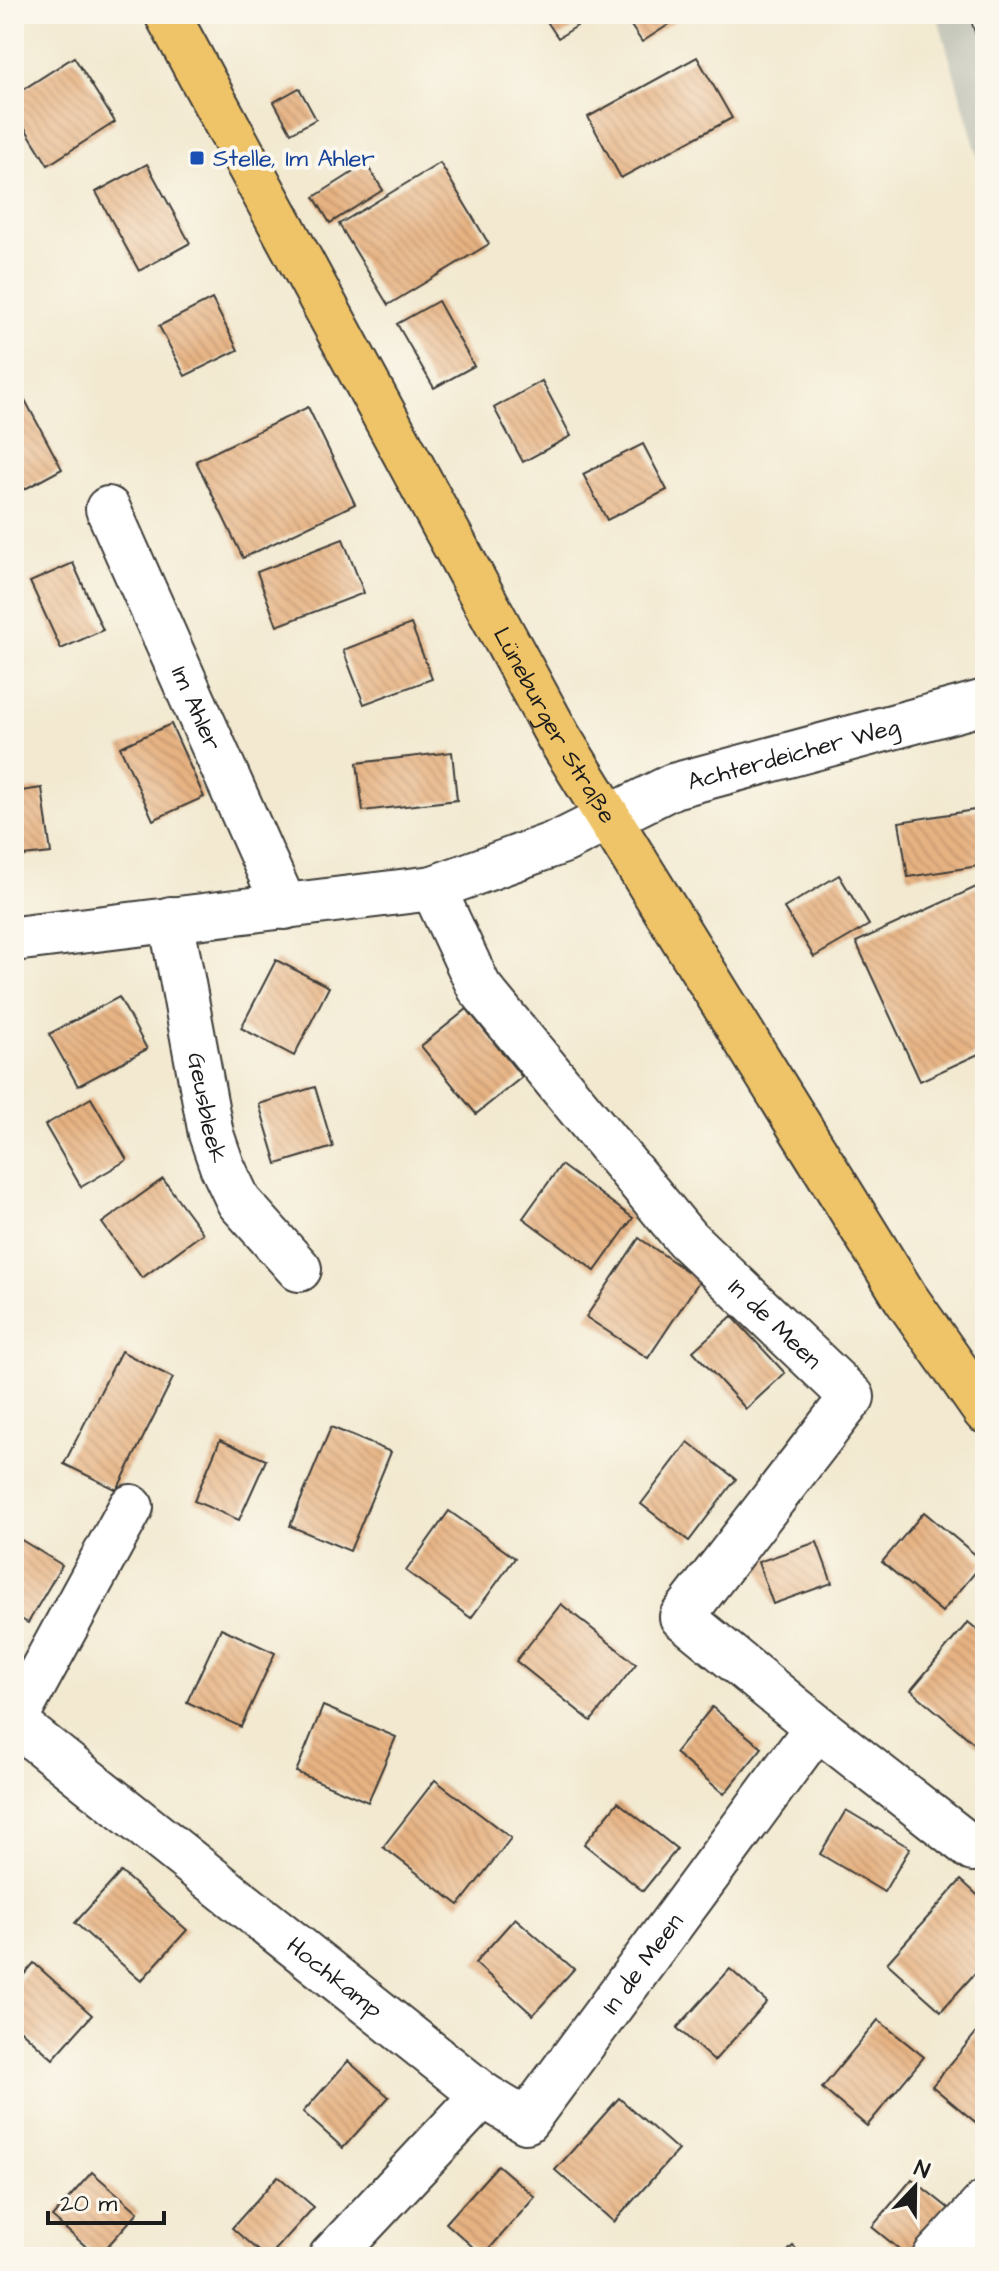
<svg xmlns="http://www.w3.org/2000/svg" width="999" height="2271" font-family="'Architects Daughter',sans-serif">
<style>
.industrial{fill:#c4c6b9}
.building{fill:url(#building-back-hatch)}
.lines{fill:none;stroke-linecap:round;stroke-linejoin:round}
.minor-casing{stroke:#3c3b37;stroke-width:48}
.major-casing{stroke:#3c3b37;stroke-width:48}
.minor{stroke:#fff;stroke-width:44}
.major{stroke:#efc469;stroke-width:44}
.rail-casing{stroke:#1c1c1c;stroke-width:9}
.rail{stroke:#fbf7ec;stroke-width:6;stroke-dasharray:18;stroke-linecap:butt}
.transit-dot{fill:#1a4fb4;stroke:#fbf7ec;stroke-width:3}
.labels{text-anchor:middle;stroke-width:8;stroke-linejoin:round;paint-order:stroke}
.transit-label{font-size:24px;fill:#164399;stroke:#fbf7ec;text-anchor:start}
.street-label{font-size:24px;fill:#1c1c1c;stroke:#fbf7ec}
</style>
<defs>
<pattern id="building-back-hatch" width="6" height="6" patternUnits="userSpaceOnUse" patternTransform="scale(2)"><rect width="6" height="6" fill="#e6b282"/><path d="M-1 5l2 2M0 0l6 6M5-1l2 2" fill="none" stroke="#c59870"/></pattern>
</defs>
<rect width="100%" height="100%" fill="#fbf7ec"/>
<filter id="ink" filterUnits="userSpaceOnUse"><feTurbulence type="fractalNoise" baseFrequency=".0125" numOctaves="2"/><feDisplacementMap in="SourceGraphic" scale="16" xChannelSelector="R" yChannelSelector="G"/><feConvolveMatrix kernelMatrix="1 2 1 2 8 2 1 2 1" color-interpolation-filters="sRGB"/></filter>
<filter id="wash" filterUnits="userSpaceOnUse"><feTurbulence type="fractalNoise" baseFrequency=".006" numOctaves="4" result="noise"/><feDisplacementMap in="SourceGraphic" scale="32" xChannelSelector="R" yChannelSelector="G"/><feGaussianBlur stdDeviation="1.8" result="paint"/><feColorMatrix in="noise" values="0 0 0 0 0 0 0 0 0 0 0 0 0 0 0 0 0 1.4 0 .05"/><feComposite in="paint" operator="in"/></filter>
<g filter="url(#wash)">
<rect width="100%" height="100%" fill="#f2e9d0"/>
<path class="industrial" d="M937,14h48v167z"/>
<g id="blocks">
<g class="building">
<path d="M542,14h54l-38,24z"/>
<path d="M623,14h62l-43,28z"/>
<path d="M74,57l41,65 -67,43 -28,-45 -6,3v-39l5,8z"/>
<path d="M697,57l35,61 -111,60 -33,-61z"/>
<path d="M299,88l17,31 -25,14 -17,-31z"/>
<path d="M440,163l49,81 -101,61 -49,-81z"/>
<path d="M147,164l43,79 -51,28 -43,-79z"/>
<path d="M366,164l17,26 -53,33 -16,-26z"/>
<path d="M212,299l26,51 -53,26 -26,-50z"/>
<path d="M438,301l36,65 -40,22 -37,-64z"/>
<path d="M542,381l29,55 -48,26 -29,-54z"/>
<path d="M18,387l44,82 -48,26v-106z"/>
<path d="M308,407l47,97 -112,54 -47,-97z"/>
<path d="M643,444l24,46 -60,30 -24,-46z"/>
<path d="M343,539l21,54 -87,33 -20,-54z"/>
<path d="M73,563l30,67 -42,19 -31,-67z"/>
<path d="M411,624l21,55 -68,25 -21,-54z"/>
<path d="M171,724l33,73 -51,23 -33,-73z"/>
<path d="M452,752l5,48 -94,11 -6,-48z"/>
<path d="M42,788l9,65 -37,4v-65z"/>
<path d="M981,809l4,25v31l-77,12 -9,-55z"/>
<path d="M839,875l30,50 -55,32 -30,-49z"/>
<path d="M985,883v168l-65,30 -64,-139z"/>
<path d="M276,960l53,27 -35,69 -53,-28z"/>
<path d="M119,997l28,52 -69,37 -29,-52z"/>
<path d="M467,1009l55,68 -46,37 -55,-68z"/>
<path d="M315,1087l18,60 -56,17 -18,-60z"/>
<path d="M91,1098l36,62 -46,27 -36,-62z"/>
<path d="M561,1165l72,53 -38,53 -72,-53z"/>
<path d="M163,1179l40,54 -61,45 -40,-55z"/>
<path d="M639,1238l61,42 -52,78 -62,-41z"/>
<path d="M14,1312l9,4 -9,20z"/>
<path d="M732,1316l53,57 -39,36 -53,-58z"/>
<path d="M121,1351l52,27 -56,112 -53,-26z"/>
<path d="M331,1427l60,25 -41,99 -60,-25z"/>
<path d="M220,1440l46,20 -27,60 -45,-19z"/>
<path d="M688,1442l48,37 -47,62 -48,-37z"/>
<path d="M449,1511l66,47 -44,60 -65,-47z"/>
<path d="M924,1512l60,50 -42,50 -60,-50z"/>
<path d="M15,1536l47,29 -34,58 -14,-8z"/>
<path d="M817,1542l15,41 -59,21 -15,-42z"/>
<path d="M561,1604l75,60 -45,57 -75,-60z"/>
<path d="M968,1622l17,14v110l-3,4 -71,-60z"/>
<path d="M221,1628l54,25 -34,74 -54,-25z"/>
<path d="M323,1706l73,31 -28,65 -72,-30z"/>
<path d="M712,1707l50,41 -38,46 -49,-41z"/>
<path d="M435,1780l76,58 -52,67 -76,-58z"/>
<path d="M618,1802l59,47 -34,42 -59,-47z"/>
<path d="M846,1810l64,38 -26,44 -64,-38z"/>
<path d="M121,1872l66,58 -46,51 -66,-58z"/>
<path d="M961,1880l24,22v60l-44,49 -54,-48z"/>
<path d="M515,1918l59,51 -41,46 -58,-52z"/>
<path d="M34,1963l58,52 -39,44 -39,-35v-38z"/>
<path d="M730,1969l37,33 -53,59 -37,-33z"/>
<path d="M878,2020l46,37 -57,69 -45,-38z"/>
<path d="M985,2022v108l-53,-44z"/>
<path d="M348,2061l41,36 -46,51 -40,-36z"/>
<path d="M619,2098l59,52 -64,72 -59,-52z"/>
<path d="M498,2165l37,32 -52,59 -37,-33z"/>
<path d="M92,2172l46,40 -40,45 -46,-40z"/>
<path d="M278,2176l36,31 -45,50h-4l-33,-29z"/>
<path d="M912,2179l40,32 -39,46h-4l-37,-30z"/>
<path d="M793,2246l11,11h-22z"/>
</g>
</g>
</g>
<g filter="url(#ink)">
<use href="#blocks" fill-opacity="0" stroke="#3c3b37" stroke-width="2"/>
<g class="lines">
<g class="minor-casing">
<g id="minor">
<path id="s1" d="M108,509l177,398"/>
<path id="s2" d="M433,888l46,99 207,251 166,159 -170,220 135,110 156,122"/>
<path id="s3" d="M171,919l40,215 11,32 17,36 60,67"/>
<path id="s4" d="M14,939l419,-51 130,-47 110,-55 312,-84"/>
<path id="s5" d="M14,1722l469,373 -152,162"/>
<path d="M14,1722l117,-215"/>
<path id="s6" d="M483,2095l43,26 291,-394"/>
<path d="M935,2257l50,-54"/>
</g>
</g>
<g class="major-casing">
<g id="major">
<path id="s7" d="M167,14l391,722 347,561 80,114"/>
</g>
</g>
<use href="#minor" class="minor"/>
<use href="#major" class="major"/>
<g class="rail-casing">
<path id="rail" d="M973,14l12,38"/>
</g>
<use href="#rail" class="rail"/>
</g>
</g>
<rect class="transit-dot" x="189" y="150" width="16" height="16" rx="4"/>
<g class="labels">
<g class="transit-label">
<text x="213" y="166">Stelle, Im Ahler</text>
</g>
<g class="street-label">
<text dy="8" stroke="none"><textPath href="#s1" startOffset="218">Im Ahler</textPath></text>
<text dy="8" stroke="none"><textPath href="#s7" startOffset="810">Lüneburger Straße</textPath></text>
<text dy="8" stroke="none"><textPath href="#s4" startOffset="808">Achterdeicher Weg</textPath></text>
<text dy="8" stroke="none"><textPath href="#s3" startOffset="192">Geusbleek</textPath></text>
<text dy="8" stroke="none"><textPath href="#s2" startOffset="558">In de Meen</textPath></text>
<text dy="8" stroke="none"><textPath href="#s6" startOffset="246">In de Meen</textPath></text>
<text dy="8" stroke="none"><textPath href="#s5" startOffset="410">Hochkamp</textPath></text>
</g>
</g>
<rect width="999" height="2271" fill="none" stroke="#fbf7ec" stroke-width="48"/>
<g transform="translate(915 2187) rotate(22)" stroke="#fbf7ec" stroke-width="6" paint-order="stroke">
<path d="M0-6L14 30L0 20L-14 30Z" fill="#1c1c1c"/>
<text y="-12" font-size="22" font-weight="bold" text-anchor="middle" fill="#1c1c1c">N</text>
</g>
<path d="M48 2211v12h116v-12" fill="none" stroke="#1c1c1c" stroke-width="4"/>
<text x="60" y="2211" font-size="24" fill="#1c1c1c" stroke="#fbf7ec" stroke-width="6" paint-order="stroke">20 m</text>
</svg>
